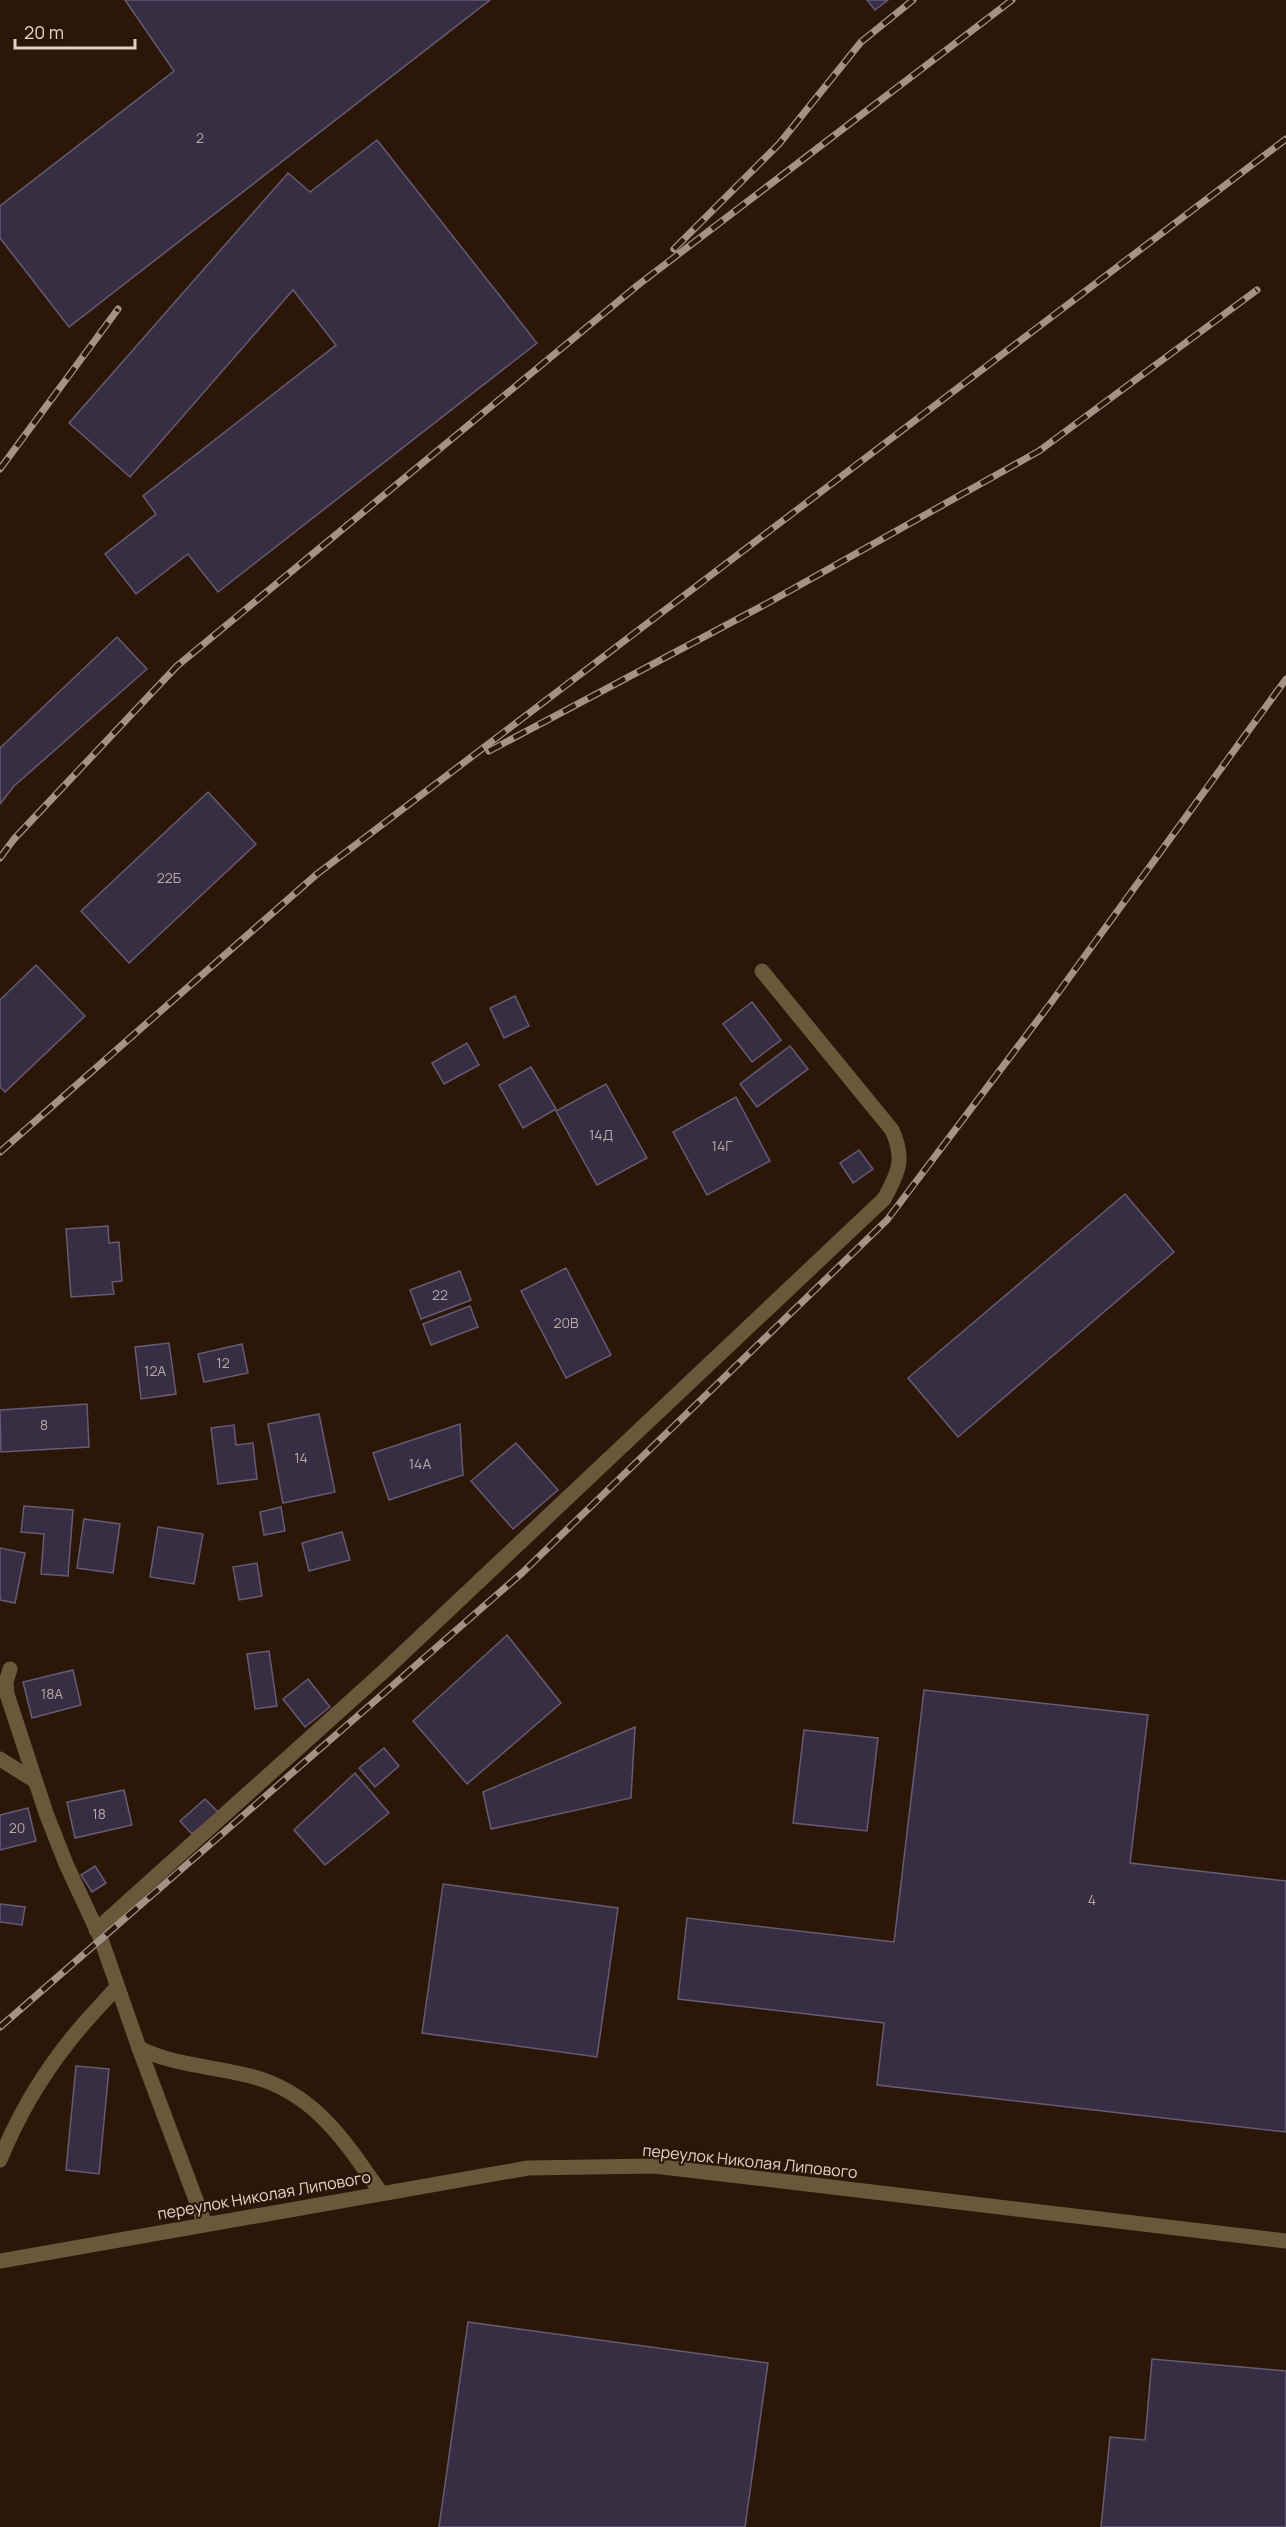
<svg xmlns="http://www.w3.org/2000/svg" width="1286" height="2527" font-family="Manrope,sans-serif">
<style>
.building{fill:#382e44;stroke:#665b74;stroke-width:1.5}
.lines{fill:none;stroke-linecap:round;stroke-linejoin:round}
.service{stroke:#68593a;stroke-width:15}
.tertiary{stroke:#68593a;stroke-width:15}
.rail-casing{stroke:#a39387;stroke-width:7}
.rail{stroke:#2a1707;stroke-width:4.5;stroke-dasharray:14;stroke-linecap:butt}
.labels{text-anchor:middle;stroke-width:4.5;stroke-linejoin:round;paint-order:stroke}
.number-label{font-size:14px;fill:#b6a9a7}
.street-label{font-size:16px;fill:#e0d2c8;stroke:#2a1707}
</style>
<rect width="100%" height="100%" fill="#2a1707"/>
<g class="building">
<path d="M125,0h365l-421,327 -69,-89v-32l174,-135z"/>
<path d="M867,0h21l-13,10z"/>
<path d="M377,140l160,203 -319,249 -30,-38 -52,40 -31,-40 51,-40 -13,-18 193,-151 -43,-55 -163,187 -61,-54 219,-250 22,19z"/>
<path d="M117,637l30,32 -133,117 -14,18v-56z"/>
<path d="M208,792l48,52 -127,119 -48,-52z"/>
<path d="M36,965l49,51 -80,76 -5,-5v-87z"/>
<path d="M515,996l14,30 -25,12 -14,-30z"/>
<path d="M752,1002l29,38 -29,22 -29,-38z"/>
<path d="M467,1043l12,22 -35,19 -12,-21z"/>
<path d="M790,1046l18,23 -51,38 -17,-23z"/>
<path d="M531,1067l25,42 -33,19 -24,-43z"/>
<path d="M606,1084l41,74 -50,27 -41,-74z"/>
<path d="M736,1097l34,64 -63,34 -34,-63z"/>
<path d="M859,1150l14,19 -20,14 -13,-20z"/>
<path d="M1125,1194l49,58 -216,185 -50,-59z"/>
<path d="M108,1226l1,17 10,-1 3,39 -10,1 2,12 -43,3 -5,-68z"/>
<path d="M566,1268l45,87 -45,23 -45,-87z"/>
<path d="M460,1271l11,29 -50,19 -11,-29z"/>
<path d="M470,1306l8,21 -47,18 -8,-21z"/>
<path d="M169,1343l7,51 -35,5 -6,-52z"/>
<path d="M242,1344l6,29 -44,9 -6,-28z"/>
<path d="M87,1404l2,43 -88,5 -1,-42z"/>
<path d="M319,1414l16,78 -52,11 -15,-79z"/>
<path d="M460,1424l3,51 -74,25 -16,-47z"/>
<path d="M234,1425l2,20 17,-2 4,36 -39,5 -7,-56z"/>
<path d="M516,1443l42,47 -45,39 -42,-48z"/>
<path d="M24,1506l49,4 -5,66 -27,-2 3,-40 -23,-2z"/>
<path d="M281,1507l4,24 -21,4 -4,-23z"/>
<path d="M84,1519l36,5 -7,49 -36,-5z"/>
<path d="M158,1527l45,7 -9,50 -44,-7z"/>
<path d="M342,1532l8,28 -41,11 -7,-28z"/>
<path d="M0,1548l25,5 -10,50 -15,-3z"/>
<path d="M257,1563l5,33 -23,4 -6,-33z"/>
<path d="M507,1635l54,68 -94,81 -54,-63z"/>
<path d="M269,1651l8,55 -22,3 -8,-55z"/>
<path d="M73,1670l8,35 -49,13 -9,-36z"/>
<path d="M308,1679l22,28 -25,20 -22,-28z"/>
<path d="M924,1690l224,25 -18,148 156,18v251l-409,-47 7,-62 -206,-24 9,-81 207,24z"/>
<path d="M635,1727l-4,71 -140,31 -8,-37z"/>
<path d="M804,1730l74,8 -11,93 -74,-8z"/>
<path d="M384,1748l15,18 -24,21 -16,-19z"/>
<path d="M355,1773l34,40 -64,52 -31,-35z"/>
<path d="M124,1790l8,35 -57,13 -8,-36z"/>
<path d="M205,1799l13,13 -26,22 -12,-13z"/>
<path d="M28,1808l8,33 -36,9v-35z"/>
<path d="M95,1866l11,17 -14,9 -11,-17z"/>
<path d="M443,1884l175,24 -21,149 -175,-24z"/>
<path d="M0,1904l25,3 -3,18 -22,-3z"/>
<path d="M76,2066l33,3 -10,105 -33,-4z"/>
<path d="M468,2322l300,41 -23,164h-306z"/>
<path d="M1152,2359l134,12v156h-185l9,-90 35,3z"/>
</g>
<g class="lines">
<g class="service">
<path d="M10,1669l-4,13 1,12 39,119 20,51 35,75 38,109c34,17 71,18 107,27 67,15 99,66 135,118"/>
<path d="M0,1759l35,22"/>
<path d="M96,1930l287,-258 501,-473c15,-27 21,-41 8,-69l-130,-159"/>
<path d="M139,2048l66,176"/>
<path d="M0,2160c17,-42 42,-85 71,-121 14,-18 31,-35 46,-52"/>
</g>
<path class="tertiary" d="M0,2261l528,-93 126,-2 632,75"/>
<g class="rail-casing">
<g id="rail">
<path d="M674,249l105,-105 82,-102 52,-42"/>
<path d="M0,469l118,-160"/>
<path d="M489,751l277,-147 273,-153 218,-161"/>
<path d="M0,858l14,-19 163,-173 461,-381 374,-285"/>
<path d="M0,1152l317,-278 969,-735"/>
<path d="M0,2027l522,-454 365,-353 163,-216 236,-325"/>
</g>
</g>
<use href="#rail" class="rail"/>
</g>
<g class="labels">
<g class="number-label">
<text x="200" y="143">2</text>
<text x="169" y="883">22Б</text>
<text x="601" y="1140">14Д</text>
<text x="722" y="1151">14Г</text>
<text x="440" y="1300">22</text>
<text x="566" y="1328">20В</text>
<text x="223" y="1368">12</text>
<text x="155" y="1376">12А</text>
<text x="44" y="1430">8</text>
<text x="301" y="1463">14</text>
<text x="420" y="1469">14А</text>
<text x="52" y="1699">18А</text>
<text x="99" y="1819">18</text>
<text x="17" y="1833">20</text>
<text x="1092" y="1905">4</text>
</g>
<g class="street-label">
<text transform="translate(750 2161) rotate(6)" y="6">переулок Николая Липового</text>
<text transform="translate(264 2195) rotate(-10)" y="6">переулок Николая Липового</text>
</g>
</g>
<path d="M15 39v9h120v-9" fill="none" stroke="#e0d2c8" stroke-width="3"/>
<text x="24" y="39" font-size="18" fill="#e0d2c8" stroke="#2a1707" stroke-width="4.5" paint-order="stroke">20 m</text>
</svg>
